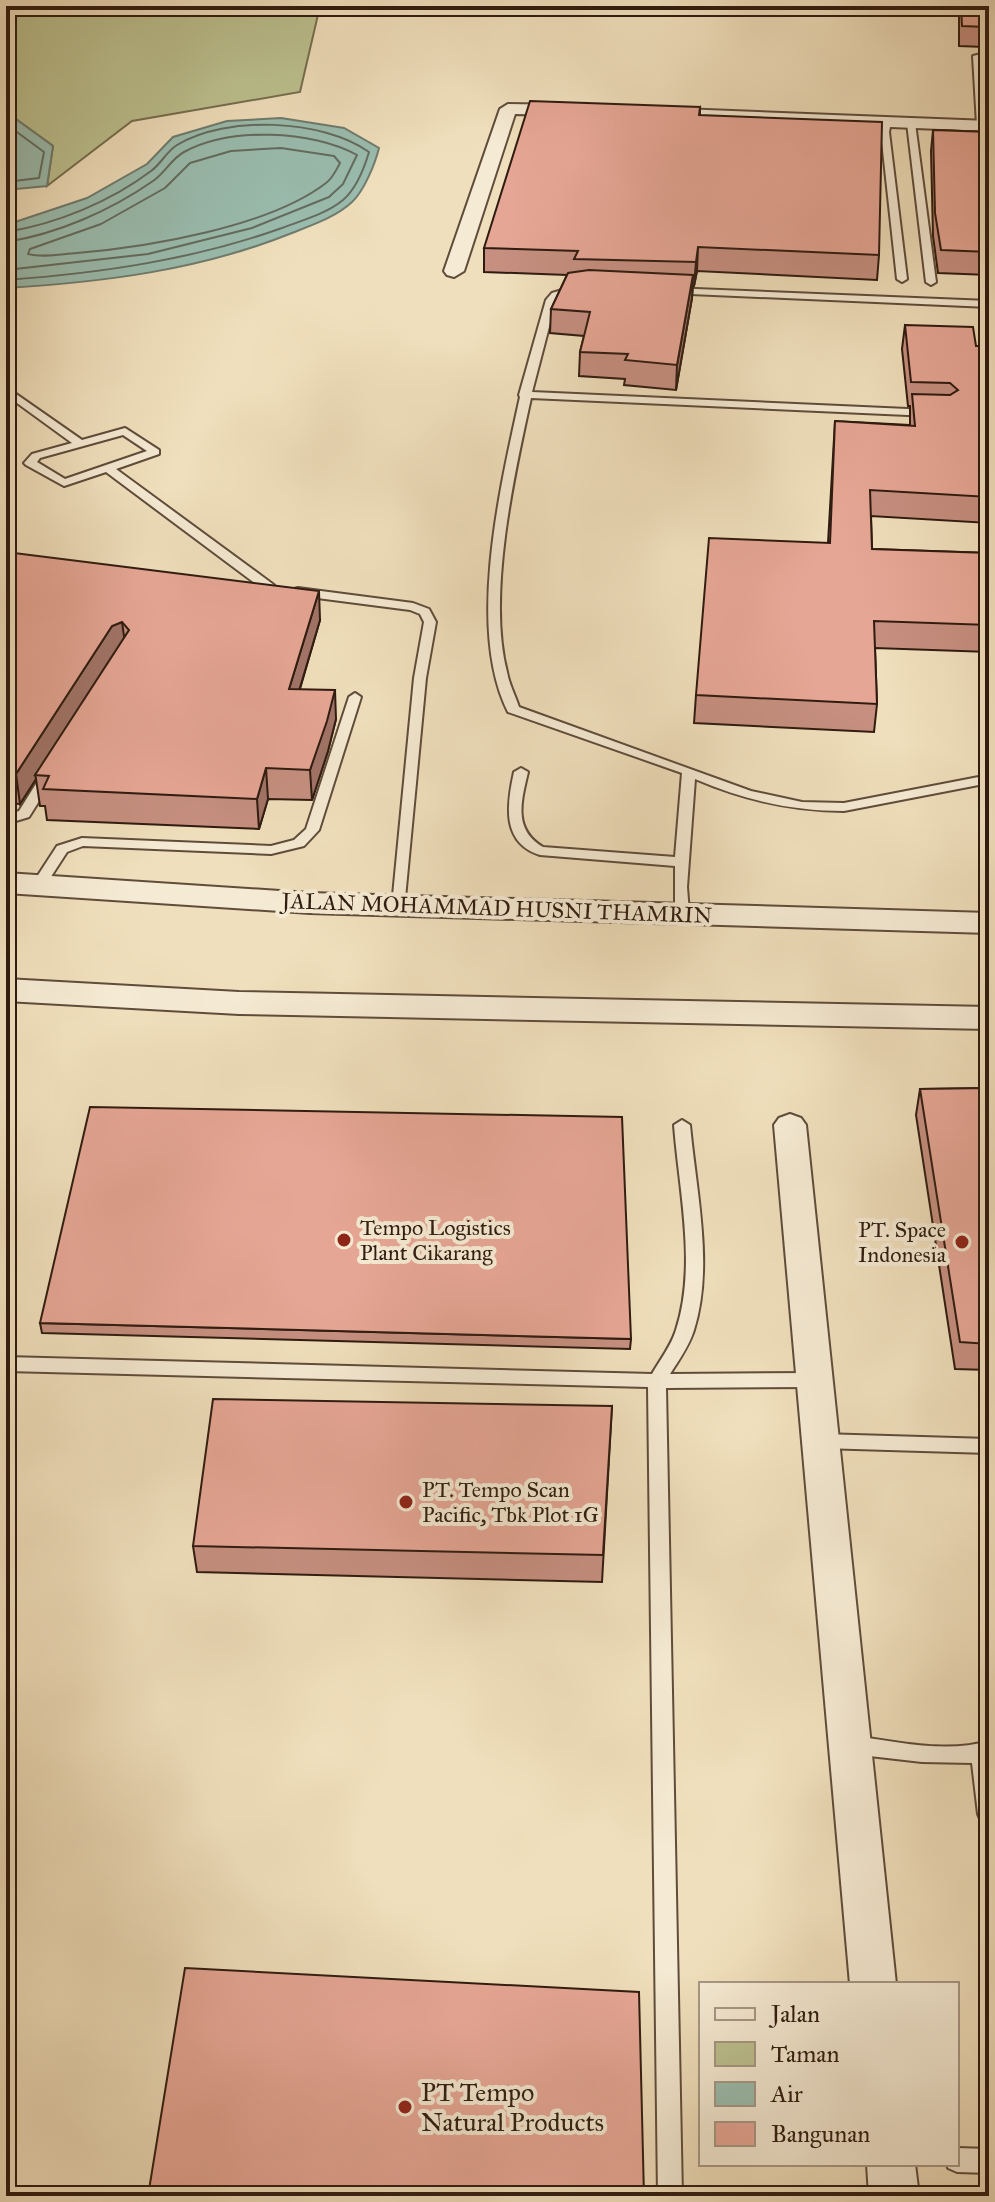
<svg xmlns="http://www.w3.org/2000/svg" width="995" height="2202" font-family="'IM FELL Great Primer',serif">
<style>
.green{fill:#bcc18f;stroke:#766e50;stroke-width:2}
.water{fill:#9abdaf;stroke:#6f7c6f;stroke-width:2}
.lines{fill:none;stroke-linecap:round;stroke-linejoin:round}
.shore{stroke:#646c60;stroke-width:2}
.service-casing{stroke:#5f4c3b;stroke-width:4}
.minor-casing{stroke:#5f4c3b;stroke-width:4}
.tertiary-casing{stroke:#5f4c3b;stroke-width:4}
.service{fill:#f5ead3;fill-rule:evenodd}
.minor{fill:#f5ead3;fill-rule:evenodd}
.tertiary{fill:#f5ead3;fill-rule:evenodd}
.wall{fill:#c68f80;stroke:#2f1b10;stroke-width:2}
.shaded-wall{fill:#a17468;stroke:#2f1b10;stroke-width:2}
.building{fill:#e6a695;stroke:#2f1b10;stroke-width:2}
.poi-dot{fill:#8f2418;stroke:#f5ead3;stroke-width:3}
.labels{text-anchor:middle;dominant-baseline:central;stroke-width:8;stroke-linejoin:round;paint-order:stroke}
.street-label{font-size:22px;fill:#2f1b10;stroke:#f5ead3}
.poi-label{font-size:22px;fill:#2f1b10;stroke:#f5ead3;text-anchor:start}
.near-poi-label{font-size:26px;fill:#2f1b10;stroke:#f5ead3;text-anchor:start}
</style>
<rect width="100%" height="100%" fill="#f0dfbc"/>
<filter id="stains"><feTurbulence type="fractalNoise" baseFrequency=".0025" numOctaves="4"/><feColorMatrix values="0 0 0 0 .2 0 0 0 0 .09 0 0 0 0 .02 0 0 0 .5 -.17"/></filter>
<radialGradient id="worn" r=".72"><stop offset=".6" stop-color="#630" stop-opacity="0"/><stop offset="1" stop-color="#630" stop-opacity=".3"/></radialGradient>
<polygon class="green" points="6,6 320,6 300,92 132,121 47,186 53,146 13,117 6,116"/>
<g class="water">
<polygon points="6,116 13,117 53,146 47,186 6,190"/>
<path d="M281 118 344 128 379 148C375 164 364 191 352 202 336 217 312 225 292 233 200 270 105 282 6 288V225L87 198 147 164 173 137 227 121Z"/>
</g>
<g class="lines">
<g class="shore">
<polyline points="6,124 44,152 39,178 6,182"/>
<path d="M281 148 334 156 340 163C336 170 333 178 326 183 269 227 148 247 77 253 61 254 44 258 28 254L30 249 101 224 165 188 190 163 231 151Z"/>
<path d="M6 232C56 224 110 202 151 171 161 164 166 152 177 145 227 115 322 119 369 152 364 169 357 188 343 200 326 214 303 220 282 228 192 260 101 273 6 280"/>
<path d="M6 242C57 234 110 211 153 181 165 173 171 159 184 152 230 127 312 130 357 155L343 184 329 197 252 228 148 254 6 270"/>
</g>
<g class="service-casing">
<g id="service">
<polygon points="989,52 989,56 981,58 985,125 981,128 977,125 973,56"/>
<polygon points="887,119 891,122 889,132 907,279 902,282 897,279 881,132 883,122"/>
<polygon points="911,120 915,123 936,282 931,285 926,282 907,123"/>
<path d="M576 286 581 289 579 291 558 297 556 300 532 392 930 410 935 413 930 416 531 398C514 475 487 596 507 672 509 684 515 695 519 707L751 791 802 802 844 803 989 775V783L844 811C791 811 744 800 695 779L687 887 689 913 682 917 675 913V866L540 855C501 843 507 804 514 772L521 768 528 772C521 802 513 829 543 847L675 857 682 773 508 712C466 629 501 484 520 397L519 395 546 300 552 293Z"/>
<polygon points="671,288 989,301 989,307 668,293 668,289"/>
<path d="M6 387 82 440 125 428 159 450V454L116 469 274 585V591L253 590 251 587 256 584 106 472 64 486 26 465 24 463 32 454 72 443 6 395ZM123 435 147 451 65 479 37 462 40 458Z"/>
<polygon points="298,588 413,603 429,609 436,622 426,678 404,909 394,909 392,906 414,678 424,622 420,614 410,610 294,595 294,589"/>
<polygon points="355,693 361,697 319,830 304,846 271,854 83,846 67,852 43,889 33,889 31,886 57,846 82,838 271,846 294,840 306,829 349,697"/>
<polygon points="49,770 56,774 29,817 6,824 6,815 19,811 44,771"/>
<path d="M682 1120 690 1125C696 1191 714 1266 694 1330 689 1346 679 1360 670 1374L815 1373 821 1375 824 1380 821 1385 815 1387 666 1388 682 2196H658L648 1387 6 1371V1357L652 1374C660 1360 671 1346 676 1330 697 1266 679 1191 674 1125Z"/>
<polygon points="821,1434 989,1439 989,1453 821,1448 814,1446 812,1441 814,1436"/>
<path d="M852 1736C896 1741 945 1754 989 1741V1823L981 1821 978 1814 972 1763 922 1762 852 1754 845 1751 841 1745 845 1739Z"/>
<polygon points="957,2148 989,2149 989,2173 957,2172 948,2168 947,2164 957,2164"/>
</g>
</g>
<g class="minor-casing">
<g id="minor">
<polygon points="508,104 570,105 578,110 570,115 515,114 464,271 454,277 447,275 444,271 500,109"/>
<polygon points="656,108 989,121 989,131 650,117 648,113 650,109"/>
<polygon points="790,1114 801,1118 806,1125 896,1984 850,1984 774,1125 779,1118"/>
<polygon points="867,2164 915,2164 919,2196 869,2196"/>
</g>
</g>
<g class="tertiary-casing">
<g id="tertiary">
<polygon points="6,873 310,893 989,913 989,933 310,913 6,893"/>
<polygon points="6,979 239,992 989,1007 989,1029 239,1014 6,1001"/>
</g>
</g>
<use href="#service" class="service"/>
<use href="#minor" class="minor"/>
<use href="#tertiary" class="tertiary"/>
</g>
<g class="wall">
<polygon points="959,6 989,6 989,107 986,60 987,49 985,47 959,46"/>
<polygon points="700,107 700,115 879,255 877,280 697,271 694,286 693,286 692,298 676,390 624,385 625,379 579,376 580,352 584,336 550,333 551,309 567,275 484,272 484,248"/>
<polygon points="933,130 989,132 989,275 938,273 933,236 931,151"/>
<polygon points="905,325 976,346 989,346 989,523 871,516 872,549 989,553 989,652 875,648 877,704 874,732 694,723 696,695 828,543 835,421 910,425 910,406 908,406 902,349"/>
<polygon points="6,552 320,620 300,689 336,719 328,751 312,800 268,799 259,829 47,820 45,806 40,806 36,779 20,804 6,803"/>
<polygon points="989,1088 989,1370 955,1369 916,1115 920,1089"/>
<polygon points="40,1323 631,1339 630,1349 42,1333"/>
<polygon points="612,1406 602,1582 197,1572 193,1546"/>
</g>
<g class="shaded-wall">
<polygon points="698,247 697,271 694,286 696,262"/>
<polygon points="693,275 692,298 676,390 677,365"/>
<polygon points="319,591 320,620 291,718 289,689"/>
<polygon points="122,622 126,650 35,775 36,779 20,804 16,774 112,626"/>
<polygon points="335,690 336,719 328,751 312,800 310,770"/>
<polygon points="266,768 268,799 259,829 257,799"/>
</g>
<g class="building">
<polygon points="961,6 989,6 989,29 987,27 962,26"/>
<polygon points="530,101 700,107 699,115 882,122 879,255 698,247 696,262 574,259 578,251 484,248"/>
<polygon points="933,130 989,132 989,252 941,250 935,213"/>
<polygon points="589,270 693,275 677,365 625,360 628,354 580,352 590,312 551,309 568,273"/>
<polygon points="905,325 973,327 976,346 989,346 989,497 870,490 872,549 989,553 989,625 874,621 877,704 696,695 709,538 830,543 835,421 915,426 912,394 950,395 958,390 950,383 911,382"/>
<polygon points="6,552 319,591 289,689 335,690 327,721 310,770 266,768 257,799 43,789 49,776 35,775 129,630 122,622 112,626 16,774 6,773"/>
<polygon points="989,1088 989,1344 960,1342 920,1089"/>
<polygon points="90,1107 622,1117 631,1339 40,1323"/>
<polygon points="213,1399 612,1406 603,1555 193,1546"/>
<polygon points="185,1968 639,1992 644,2196 148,2196"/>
</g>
<g class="poi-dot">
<circle cx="344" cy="1240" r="8"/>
<circle cx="962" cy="1242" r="8"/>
<circle cx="406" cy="1502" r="8"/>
<circle cx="405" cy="2107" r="8"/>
</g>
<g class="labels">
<g class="street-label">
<text transform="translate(497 908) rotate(2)">JALAN MOHAMMAD HUSNI THAMRIN</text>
</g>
<g class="poi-label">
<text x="360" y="1227">Tempo Logistics<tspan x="360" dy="25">Plant Cikarang</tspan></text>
<text x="946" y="1229" text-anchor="end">PT. Space<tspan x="946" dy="25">Indonesia</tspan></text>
<text x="422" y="1489">PT. Tempo Scan<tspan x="422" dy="25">Pacific, Tbk Plot 1G</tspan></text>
</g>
<g class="near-poi-label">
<text x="421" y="2092">PT Tempo<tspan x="421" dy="30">Natural Products</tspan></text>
</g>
</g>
<rect width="995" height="2202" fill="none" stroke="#f0dfbc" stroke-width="32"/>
<rect x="8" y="8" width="979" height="2186" fill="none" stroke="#2f1b10" stroke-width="4"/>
<rect x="16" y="16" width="963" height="2170" fill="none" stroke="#2f1b10" stroke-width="2"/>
<rect x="699" y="1982" width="260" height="184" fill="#f5ead3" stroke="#a69785" stroke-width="2"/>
<rect x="715" y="2008" width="40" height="12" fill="#f5ead3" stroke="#a69785" stroke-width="2"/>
<text x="771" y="2022" font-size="24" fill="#2f1b10">Jalan</text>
<rect x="715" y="2042" width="40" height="24" fill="#bcc18f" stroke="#a69785" stroke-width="2"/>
<text x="771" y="2062" font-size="24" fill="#2f1b10">Taman</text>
<rect x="715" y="2082" width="40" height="24" fill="#9abdaf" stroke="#a69785" stroke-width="2"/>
<text x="771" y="2102" font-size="24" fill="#2f1b10">Air</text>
<rect x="715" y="2122" width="40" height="24" fill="#e6a695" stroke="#a69785" stroke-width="2"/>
<text x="771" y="2142" font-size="24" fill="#2f1b10">Bangunan</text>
<rect width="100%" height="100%" filter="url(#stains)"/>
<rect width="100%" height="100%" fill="url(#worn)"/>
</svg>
